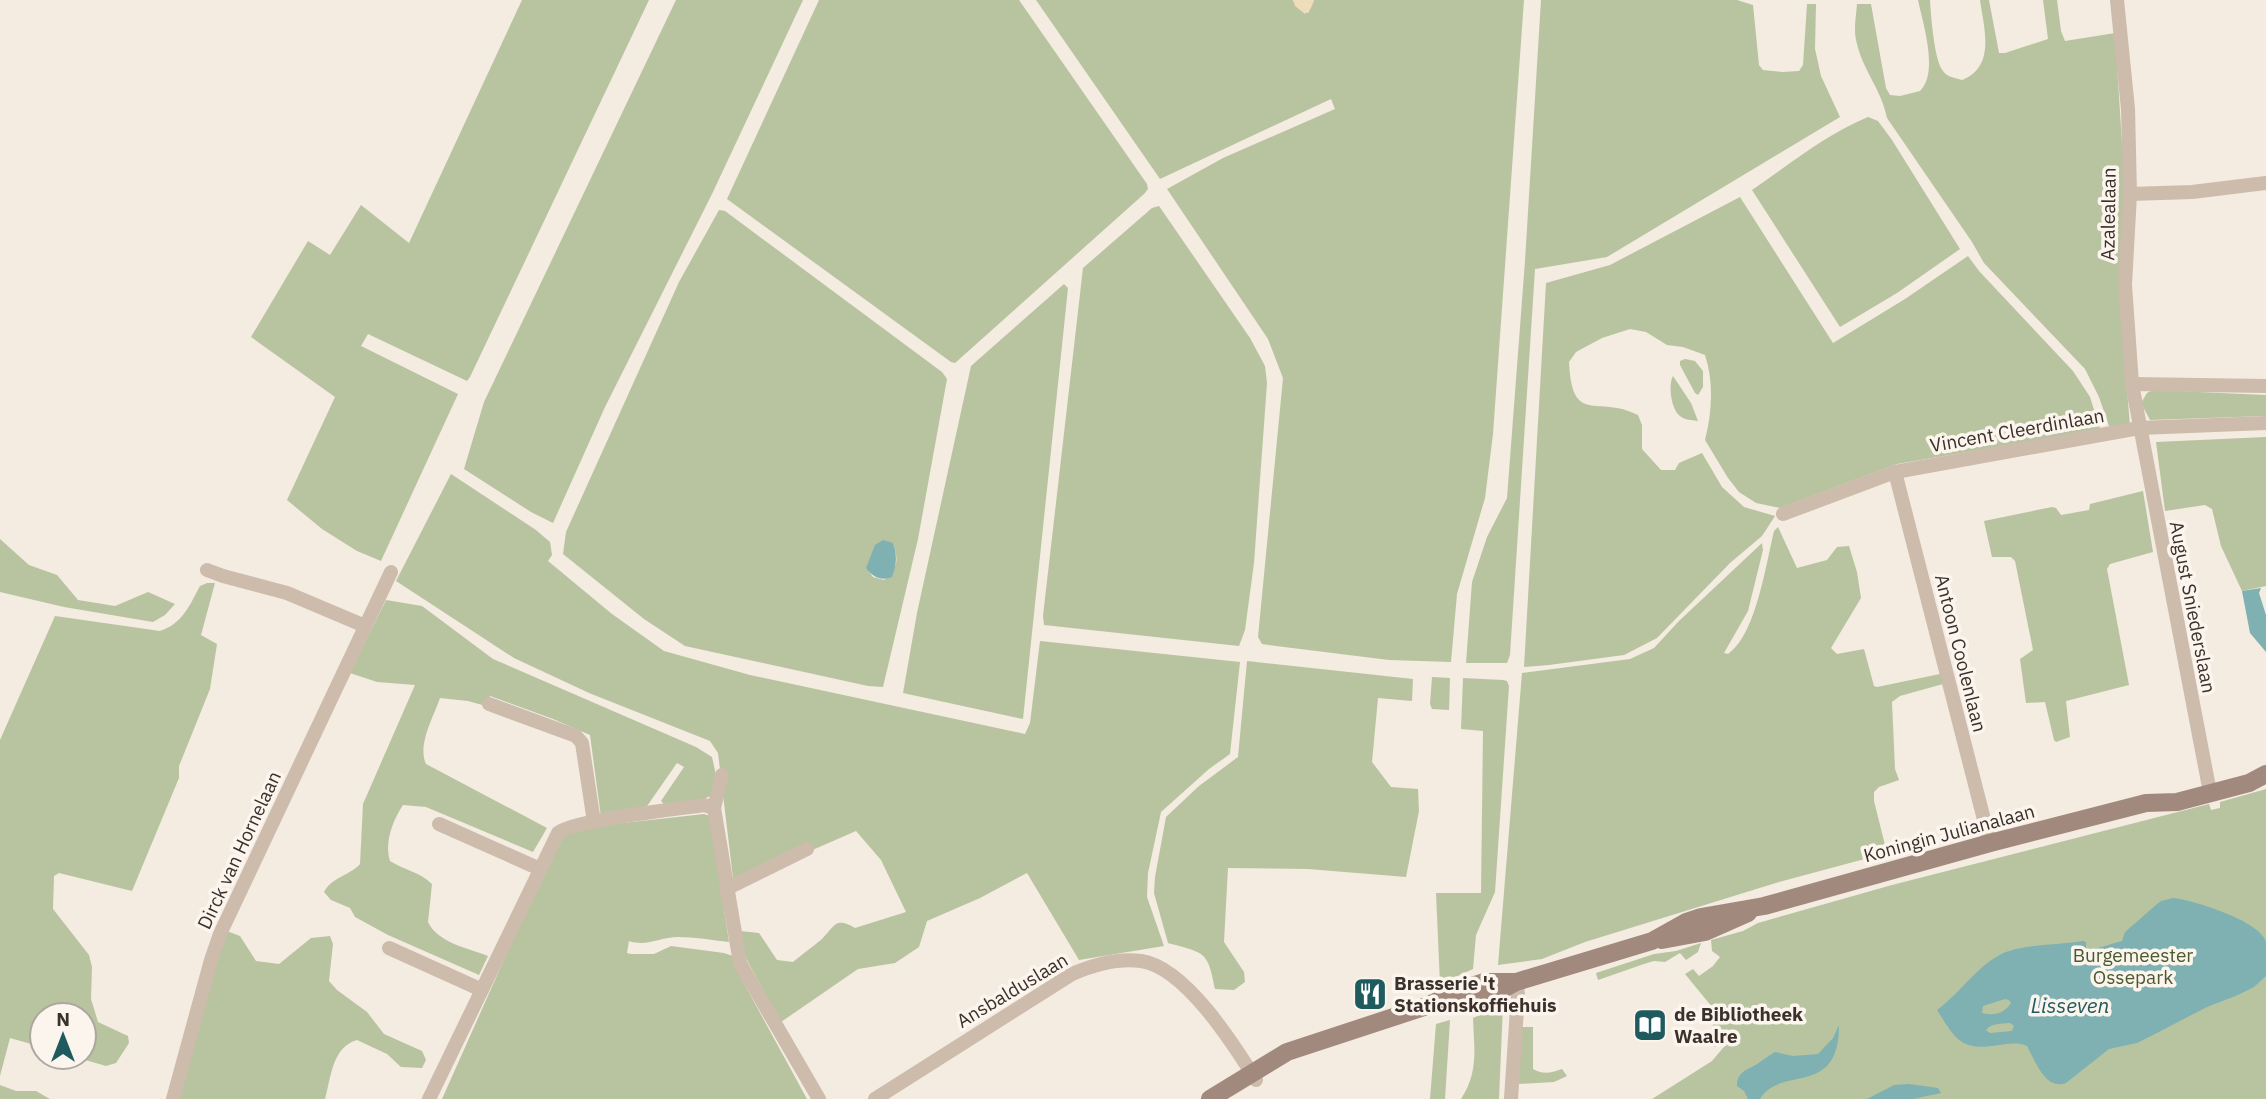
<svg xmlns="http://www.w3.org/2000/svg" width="2266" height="1099" font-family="'IBM Plex Sans',sans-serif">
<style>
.green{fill:#b8c4a0;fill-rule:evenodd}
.sand{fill:#efdcb8}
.water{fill:#7fb0b2;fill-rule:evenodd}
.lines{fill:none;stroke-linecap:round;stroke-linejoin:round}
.street{stroke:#cdbbac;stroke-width:14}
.secondary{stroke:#a18a7d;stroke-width:18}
.labels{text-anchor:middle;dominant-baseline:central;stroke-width:7;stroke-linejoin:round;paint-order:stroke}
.street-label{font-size:19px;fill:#3b302b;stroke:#fbf5ee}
.park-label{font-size:19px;fill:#4a5a2e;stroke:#fbf5ee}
.poi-label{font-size:19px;font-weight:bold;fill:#3b302b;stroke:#fbf5ee;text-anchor:start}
.water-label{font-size:21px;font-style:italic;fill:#1f5a5e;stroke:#fbf5ee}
</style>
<rect width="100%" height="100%" fill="#f4ebe1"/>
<g class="green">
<polygon points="522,0 649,0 470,377 467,381 368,334 361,346 458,394 381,561 357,551 322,529 287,500 335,397 251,337 308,241 330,255 361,205 409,243"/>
<polygon points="676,0 803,0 712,194 605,407 553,523 531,512 464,469 484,402"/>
<polygon points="819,0 1019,0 1147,184 1148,189 1144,194 955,363 951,362 727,199"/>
<polygon points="1036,0 1293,0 1296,6 1308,13 1314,0 1524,0 1493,434 1485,498 1457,594 1451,662 1389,660 1269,645 1262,644 1258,637 1283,378 1268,339 1167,189 1223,158 1335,109 1331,99 1160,179"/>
<polygon points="1541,0 1737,0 1753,5 1759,65 1763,70 1782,72 1799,71 1803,65 1807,4 1816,4 1815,49 1821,76 1840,117 1607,257 1535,269 1510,655 1507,663 1466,663 1472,582 1487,537 1507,498 1525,261"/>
<path d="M1918 0H1930C1931 15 1934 60 1943 71 1947 77 1955 78 1962 80 1996 66 1984 29 1980 0H1989L1999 53H2005L2048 39 2043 0H2057L2061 31 2065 41 2115 33 2124 175 2123 341 2130 426 2110 429 2099 397 2085 369 1984 263 1972 242 1887 118C1882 91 1863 70 1857 44 1853 30 1856 18 1857 4H1871L1886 88 1890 95 1900 96 1920 91C1939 72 1923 24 1918 0Z"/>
<path d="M1868 117 1878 121 1892 140 1960 249 1897 293 1840 327 1752 190C1790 164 1825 135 1868 117Z"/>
<path d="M1740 197 1833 343 1905 299 1968 256 1979 271 2073 371 2090 397 2101 432 2026 442 1897 464 1780 508 1756 503 1739 492 1728 478 1705 440C1712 413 1714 382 1705 355L1683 347 1667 345 1646 332 1630 329 1602 338 1576 352 1569 362C1572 427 1597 394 1638 415L1642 425V449L1661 470H1675L1679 463 1702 453 1722 487 1744 507 1775 516 1762 536 1730 563 1657 638 1624 655 1549 665 1524 667 1546 283 1610 265Z"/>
<polygon points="1159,206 1250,338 1265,366 1267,383 1254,563 1245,630 1239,646 1044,625 1043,616 1083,268 1152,208"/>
<path d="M719 210 725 211 942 372 947 379 918 539 883 687 868 686 685 646 644 619 563 554 566 532 679 282ZM893 543C899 562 898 566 884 580L873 577 867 568Z"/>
<polygon points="1064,284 1068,288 1023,719 903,693 917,613 971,366"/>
<polygon points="1685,359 1695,361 1703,371 1703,387 1698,395 1695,393 1680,365 1680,361"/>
<path d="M1673 376 1691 403 1698 421C1692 420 1684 420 1680 416 1671 409 1668 385 1673 376Z"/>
<polygon points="2153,390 2266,395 2266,416 2150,420 2141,403 2147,393"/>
<polygon points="2266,437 2266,586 2242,591 2221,546 2212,509 2205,505 2165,511 2156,442"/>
<path d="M451 474 536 530 550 542 552 555 548 561 612 614 664 651 750 675 1025 734 1030 723 1040 641 1240 662 1230 754 1209 769 1161 812 1148 873 1147 897 1164 946 1079 960 1027 873 980 898 927 921 919 947 895 963 858 969 781 1022 743 953 740 931 759 933 777 960 793 962C802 954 813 947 822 939 834 927 835 916 855 928L906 912 881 860 856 831 785 862 733 878 718 753 710 741 589 693 514 658 396 581Z"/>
<polygon points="2143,491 2153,552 2110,564 2107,569 2129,685 2066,701 2070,737 2056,742 2054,740 2045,702 2026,703 2020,659 2033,650 2015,561 2011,557 1992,557 1984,521 2052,507 2056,508 2061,515 2089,510 2090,504"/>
<path d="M1778 527 1797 568 1827 560 1837 547 1849 546 1857 572 1861 598 1831 648 1837 654 1864 649 1874 686 1877 687 1940 674 1943 684 1900 696 1892 702 1895 769 1899 780 1879 787 1874 792V801L1887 853 1779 882 1585 942 1542 959 1498 965 1522 673 1630 659 1654 648 1679 621 1762 543 1763 550 1748 611 1724 653 1728 654C1756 635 1766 564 1774 531Z"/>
<polygon points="0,539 29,565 57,575 78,600 115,606 148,592 175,604 165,615 153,622 64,607 0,592"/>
<path d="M207 583H215L201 635 217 644 210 689 179 766V778L132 891 59 873 54 876 53 909 89 955 92 967 91 999 98 1022 128 1036 129 1043 116 1063 106 1066 75 1057H84V1015H42V1047L10 1038 0 1076V740L55 616 160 631C182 624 190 605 200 586Z"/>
<path d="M386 600 422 606 493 659 696 747 712 757 716 775 712 795 702 800 665 805 661 801 684 767 677 763 645 809 601 817 590 735 553 719 490 696 486 706 468 701 440 698C434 716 417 745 426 764L547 828 533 852 426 807 403 805C393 820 384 843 390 861 404 870 420 872 432 884L428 922C438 943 468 948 488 956L479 975 388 935 355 917 350 908 331 900 324 892C332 877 349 876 360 864L363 804 415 685 377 682 350 673Z"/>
<path d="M1247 661 1413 679 1412 701 1378 698 1372 762 1391 787 1418 789 1419 811 1406 877 1308 869 1228 868 1224 942 1244 972 1245 982 1234 990 1215 989C1208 951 1205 953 1168 943L1154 893 1155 877 1166 817 1199 786 1238 757Z"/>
<polygon points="1432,677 1450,678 1449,710 1432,709 1430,704"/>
<polygon points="1463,678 1503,680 1507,681 1509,686 1495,892 1476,935 1473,969 1440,984 1436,893 1481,893 1483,731 1461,729"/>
<polygon points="2266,789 2266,1099 1652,1099 1712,1061 1729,1041 1714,1047 1710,1034 1717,1013 1685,974 1693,969 1699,976 1713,966 1720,957 1712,951 1711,940 1743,931 1758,923 1892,885 2209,804 2211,810 2220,808 2220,802"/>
<path d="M704 814 710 816 729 942C712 940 695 937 678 937 661 937 646 947 629 941L627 953 631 954H654L671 946 724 953 733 956 734 965 807 1099H442L556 843 569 829Z"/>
<path d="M227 931 240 936 256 961 279 964 311 938 330 936 333 944 329 981 337 990 367 1012 384 1034 422 1051 426 1060 422 1068 401 1067 387 1054 357 1040C332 1047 331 1078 325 1099H178L208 984Z"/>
<polygon points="1701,943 1698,952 1686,960 1680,953 1665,962 1654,961 1644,964 1598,980 1596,973 1654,954 1676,951"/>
<path d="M1503 1005 1499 1099H1461C1479 1071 1474 1049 1473 1018Z"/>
<polygon points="1450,1020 1445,1099 1430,1099 1436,1024"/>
<path d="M1520 1027H1533V1069C1544 1075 1550 1073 1562 1069L1567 1076 1554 1082 1519 1084Z"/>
<polygon points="0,1085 16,1091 36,1091 50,1099 0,1099"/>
</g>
<polygon class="sand" points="1293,0 1314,0 1311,8 1305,14 1295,6"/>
<g class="water">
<path d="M883 540 893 543C897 555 897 564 892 577 881 581 874 578 866 568L875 545Z"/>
<polygon points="2261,588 2259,593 2266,615 2266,652 2250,633 2242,591"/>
<path d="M2173 898C2193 900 2261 921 2266 942 2266 952 2266 965 2266 976L2254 987 2238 995 2207 1007 2151 1036 2137 1043 2109 1049 2066 1083C2045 1091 2035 1060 2027 1046 2017 1042 2008 1044 1999 1045 1960 1052 1955 1038 1937 1010 1959 994 1976 968 1998 956 2017 944 2060 945 2083 941L2086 942V949L2098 948 2122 941 2125 932 2156 905 2161 901ZM2005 999 2009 1000 2011 1003C2004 1014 1993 1016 1982 1013L1983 1006ZM2010 1023 2014 1026 2012 1031 1990 1033 1986 1030C1991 1023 2002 1024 2010 1023Z"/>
<path d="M1839 1025C1839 1099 1781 1064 1760 1099H1748L1744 1091 1737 1086C1737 1070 1749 1070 1760 1062 1765 1059 1769 1055 1775 1052L1793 1056 1818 1054 1833 1038Z"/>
<polygon points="1909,1084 1938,1088 1941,1093 1913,1099 1867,1099 1894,1085"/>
</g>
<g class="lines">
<g class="street">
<polyline points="2117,0 2128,109 2130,194 2125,285 2132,384 2208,782 2211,793"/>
<polyline points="2130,194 2192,192 2266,183"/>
<polyline points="2132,384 2266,386"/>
<polyline points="1895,472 1990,843"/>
<polyline points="1783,514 1895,472 2139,428 2266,423"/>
<polyline points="207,570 223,576 287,593 365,626"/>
<polyline points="489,704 576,736 582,743 594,822"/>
<polyline points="722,775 714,808 740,963 819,1099"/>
<polyline points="439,824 540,869"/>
<polyline points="726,889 807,849"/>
<polyline points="389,948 482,990"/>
<polyline points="173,1099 211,960 220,934 391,572"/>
<path d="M429 1099 558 833C572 820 678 809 704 805L714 808"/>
<path d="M875 1099 1072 974C1093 965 1118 958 1141 961 1185 967 1234 1045 1256 1080"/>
<polyline points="1511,1099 1518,994 1516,982"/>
</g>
<g class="secondary">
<polyline points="1662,940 1705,932 1748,913"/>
<polyline points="1427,1006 1468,1003 1491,996 1516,982 1652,941 1686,922 1701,917 1764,906 1990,843 2146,803 2177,802 2249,783 2266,774"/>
<polyline points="1210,1099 1287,1052 1427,1006 1459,990 1484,982 1516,982"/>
</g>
</g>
<defs>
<g id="restaurant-square" transform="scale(1.75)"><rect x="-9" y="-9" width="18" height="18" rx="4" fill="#1f5a5e" stroke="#fbf5ee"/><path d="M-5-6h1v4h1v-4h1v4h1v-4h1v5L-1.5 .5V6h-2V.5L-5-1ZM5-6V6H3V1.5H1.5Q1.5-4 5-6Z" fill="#fff"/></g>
<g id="library-square" transform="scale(1.75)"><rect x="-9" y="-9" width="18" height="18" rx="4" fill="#1f5a5e" stroke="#fbf5ee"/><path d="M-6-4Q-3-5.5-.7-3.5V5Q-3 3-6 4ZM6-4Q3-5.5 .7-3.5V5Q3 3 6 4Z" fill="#fff"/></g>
</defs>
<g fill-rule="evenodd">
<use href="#restaurant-square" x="1370" y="994"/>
<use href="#library-square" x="1650" y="1025"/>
</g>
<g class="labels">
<g class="street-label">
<text transform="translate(2108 214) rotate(-89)">Azalealaan</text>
<text transform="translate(2017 430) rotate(-10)">Vincent Cleerdinlaan</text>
<text transform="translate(2193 607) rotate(79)">August Sniederslaan</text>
<text transform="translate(1961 653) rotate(76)">Antoon Coolenlaan</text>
<text transform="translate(1949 833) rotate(-15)">Koningin Julianalaan</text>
<text transform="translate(239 850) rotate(-65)">Dirck van Hornelaan</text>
<text transform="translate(1012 990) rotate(-31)">Ansbalduslaan</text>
</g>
<g class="park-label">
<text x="2133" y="955">Burgemeester<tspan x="2133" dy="22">Ossepark</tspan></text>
</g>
<g class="poi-label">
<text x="1394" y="983">Brasserie 't<tspan x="1394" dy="22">Stationskoffiehuis</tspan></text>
<text x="1674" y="1014">de Bibliotheek<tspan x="1674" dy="22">Waalre</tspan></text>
</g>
<g class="water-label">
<text x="2070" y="1005">Lisseven</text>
</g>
</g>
<g transform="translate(63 1036)"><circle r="33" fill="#fbf5ee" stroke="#aea6a0" stroke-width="2"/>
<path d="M0-5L12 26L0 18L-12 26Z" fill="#1f5a5e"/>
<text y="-10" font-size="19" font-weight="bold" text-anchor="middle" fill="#3b302b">N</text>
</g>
</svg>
